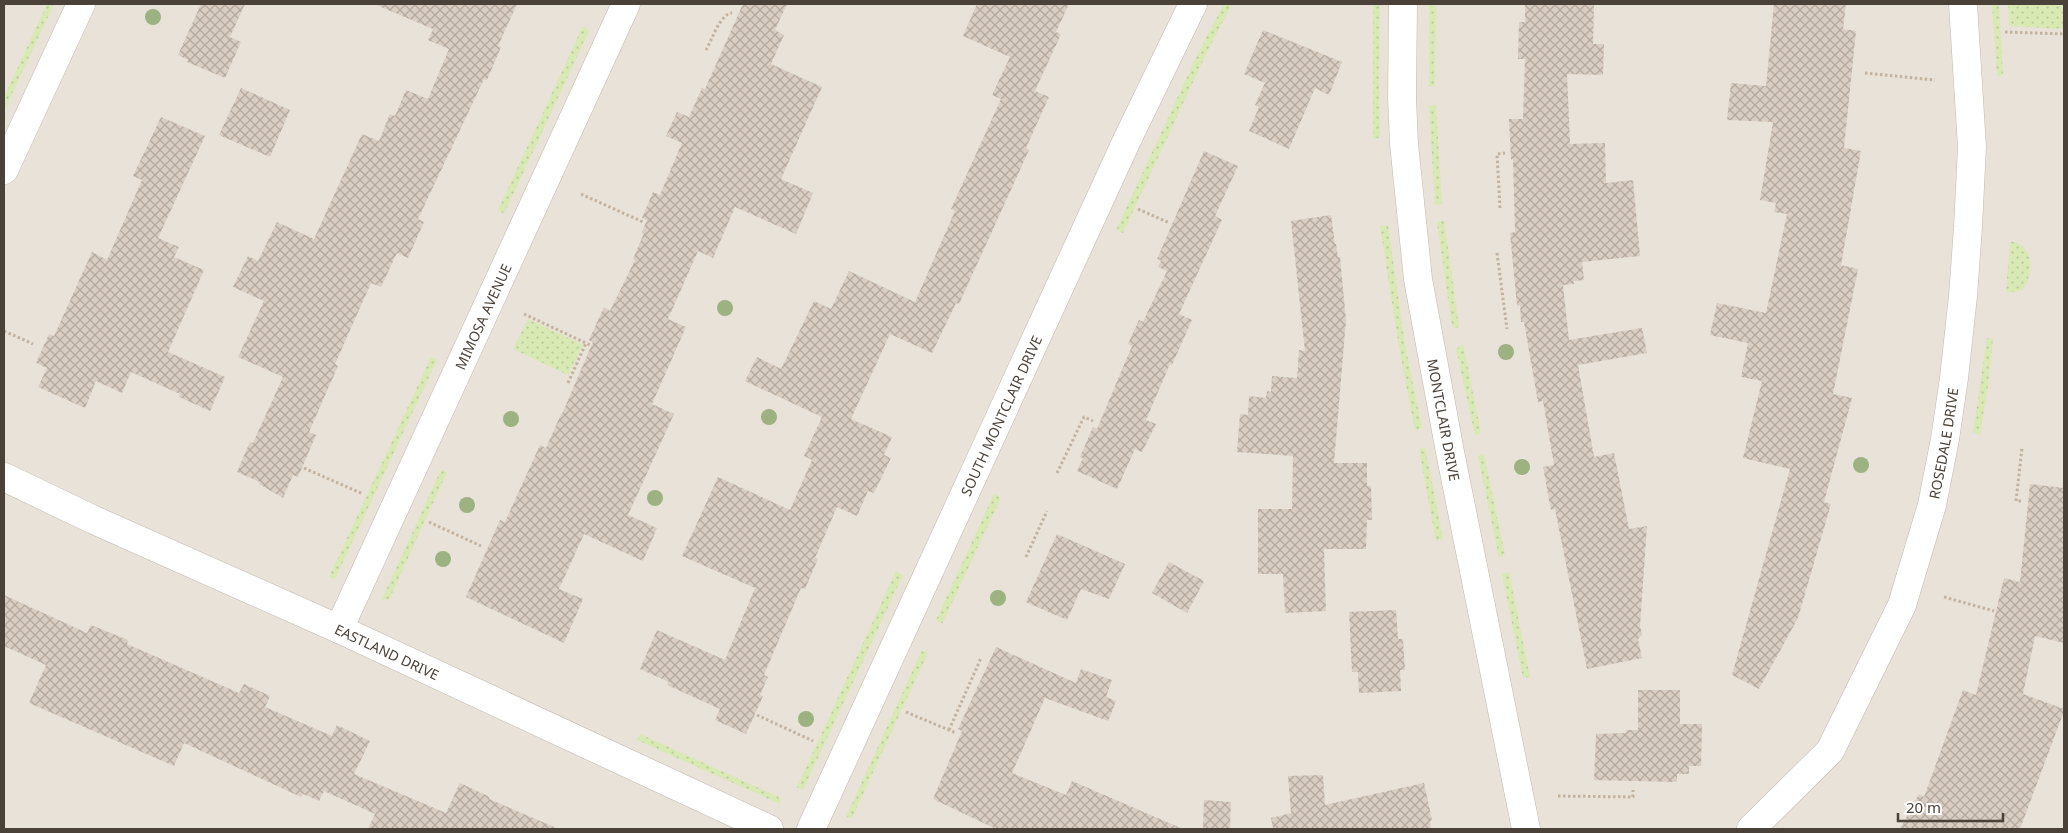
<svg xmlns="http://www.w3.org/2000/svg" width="2068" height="833" font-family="'Noto Sans',sans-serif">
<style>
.residential{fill:#e9e2d9}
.grass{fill:url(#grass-dots)}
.building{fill:url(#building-cross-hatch)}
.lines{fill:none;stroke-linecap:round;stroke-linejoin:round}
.street-casing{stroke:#c1b8ad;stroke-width:29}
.path{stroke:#c3b29e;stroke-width:3;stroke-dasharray:2.5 2.5;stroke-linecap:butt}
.street{stroke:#fff;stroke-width:28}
.tree{fill:#9cb281}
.labels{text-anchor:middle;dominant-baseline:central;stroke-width:5;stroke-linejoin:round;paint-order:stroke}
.street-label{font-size:14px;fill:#4a4138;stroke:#fff}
</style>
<defs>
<pattern id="grass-dots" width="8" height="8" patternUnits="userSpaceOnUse" patternTransform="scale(1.25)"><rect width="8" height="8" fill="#d8e9b4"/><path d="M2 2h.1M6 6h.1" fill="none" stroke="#bbc99c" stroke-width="1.8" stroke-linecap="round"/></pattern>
<pattern id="building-cross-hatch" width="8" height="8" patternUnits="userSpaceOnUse" patternTransform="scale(1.25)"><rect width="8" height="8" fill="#dacec3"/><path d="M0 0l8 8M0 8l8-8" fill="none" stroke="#b3a99f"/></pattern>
</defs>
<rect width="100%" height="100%" fill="#f5f1eb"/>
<rect class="residential" x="4" y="4" width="2060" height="825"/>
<g class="grass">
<polygon points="47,4 54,4 4,111 4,97"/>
<polygon points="1224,4 1232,4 1207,52 1123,233 1116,230 1200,49"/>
<polygon points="1373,4 1380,4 1379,84 1380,135 1378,138 1373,139"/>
<polygon points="1429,4 1436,4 1435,86 1429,87"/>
<polygon points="1992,4 1999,4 2003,75 1997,76"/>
<polygon points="2008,4 2064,4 2064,29 2009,26"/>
<polygon points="583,26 589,31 505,212 502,213 498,210"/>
<polygon points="1429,105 1436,105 1442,204 1435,205"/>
<polygon points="1444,220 1459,327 1454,328 1452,326 1437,223"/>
<polygon points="1388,225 1405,345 1422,428 1415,431 1399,347 1380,226"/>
<path d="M2010 241C2035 246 2034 272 2023 290L2016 292H2006Z"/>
<polygon points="528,319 583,345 568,375 513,349"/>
<polygon points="1987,338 1993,339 1988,386 1980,435 1973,432"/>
<polygon points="1463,344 1481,433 1475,435 1456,349"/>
<polygon points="431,357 437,360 335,579 329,577"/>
<polygon points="1425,447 1443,539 1436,541 1419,449"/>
<polygon points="1484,454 1505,555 1499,557 1478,456"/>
<polygon points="441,470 447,472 389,600 382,599"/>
<polygon points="994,494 1001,498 942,624 936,620"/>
<polygon points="896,571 903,575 803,790 797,787"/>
<polygon points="1509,572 1530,677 1523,678 1502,574"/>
<polygon points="922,650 928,653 852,818 846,817"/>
<polygon points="640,734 781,798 780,804 637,740"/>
</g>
<g class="building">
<polygon points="201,4 245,4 230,37 241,42 225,78 187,62 188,60 178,55"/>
<polygon points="374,4 517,4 498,46 501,47 487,80 484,79 418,219 424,222 408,258 397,253 381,287 371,283 335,364 338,366 309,432 316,435 298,477 293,475 283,498 259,484 260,482 237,472 250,442 253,443 283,377 238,357 264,301 233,287 248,256 258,261 277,222 314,239 362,134 379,141 390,114 395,116 406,90 428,99 449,49 428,40 433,29"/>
<polygon points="743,4 787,4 775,30 784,35 771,64 822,87 781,179 813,193 796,234 735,207 713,258 698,251 668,319 686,327 652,404 674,414 628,515 657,528 643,561 584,534 559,589 583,599 564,643 466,597 500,520 505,522 540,445 546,448 561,414 562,414 593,342 589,340 604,307 610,311 635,260 633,259 644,233 642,232 647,220 642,218 653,192 660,195 682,143 666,136 677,112 689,117 702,88 705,89"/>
<polygon points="977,4 1069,4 1056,32 1061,34 1035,91 1049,97 1026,148 1029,150 959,304 956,303 932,353 890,334 851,419 892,437 884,455 891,458 874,493 868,491 857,516 837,507 815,558 818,559 805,589 801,588 764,675 768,677 760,695 763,696 746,734 715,720 720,709 667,685 669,682 640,669 657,630 725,660 755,588 682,556 718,477 790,510 812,460 804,456 822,417 745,381 757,357 781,369 814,301 831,309 849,271 915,302 955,211 951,209 1001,99 992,95 1010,57 963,36"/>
<polygon points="1525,4 1594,4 1593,44 1604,44 1603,75 1567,74 1570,144 1605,143 1606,183 1633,180 1640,256 1582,262 1584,280 1574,281 1574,284 1563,285 1569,340 1642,328 1647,353 1578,365 1594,457 1614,453 1629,529 1647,526 1640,626 1642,635 1638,639 1642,658 1587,669 1555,509 1551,510 1543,467 1554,465 1543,401 1538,402 1524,322 1521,322 1520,305 1517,306 1510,233 1515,232 1513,159 1511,160 1509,119 1523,119 1525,59 1518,59 1519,22 1525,22"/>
<polygon points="1774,4 1846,4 1843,29 1856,31 1844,148 1861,151 1841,265 1858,269 1833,394 1852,398 1824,502 1831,504 1798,618 1759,689 1732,675 1790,469 1743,458 1762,381 1741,377 1748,343 1710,335 1717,303 1766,313 1787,214 1774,212 1776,203 1760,200 1773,122 1727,120 1731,83 1766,86"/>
<polygon points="1263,30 1342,62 1329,95 1315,88 1289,149 1249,131 1259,107 1255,105 1265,83 1244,74"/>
<polygon points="241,88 290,110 270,157 219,135"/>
<polygon points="161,117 205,136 158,238 179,247 174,257 204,270 168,352 225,377 210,411 179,397 180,394 131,372 122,393 96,381 85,408 38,387 47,368 36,363 49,334 54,336 92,252 107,260 142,180 133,176"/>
<polygon points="1204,151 1238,166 1215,216 1222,220 1179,314 1192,320 1172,365 1170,364 1146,420 1156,424 1142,452 1135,449 1117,489 1077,471 1083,458 1080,457 1093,427 1097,429 1132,346 1128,344 1139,320 1143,322 1167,271 1158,267 1161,260 1157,259"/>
<polygon points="1331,215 1335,244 1336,244 1338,257 1340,257 1346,320 1334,463 1367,463 1367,486 1371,486 1372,520 1367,520 1366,549 1324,549 1326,611 1285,613 1283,574 1258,574 1258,509 1292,509 1293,456 1237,452 1240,414 1248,415 1249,396 1266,398 1267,391 1271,392 1272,376 1297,378 1299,350 1305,351 1291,221"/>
<polygon points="2030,484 2064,488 2064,643 2035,636 2023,694 2064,709 2064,711 2020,829 1900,829 1919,794 1924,797 1963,690 1976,695 2004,578 2020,582"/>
<polygon points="1057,534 1125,564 1109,599 1081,589 1067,620 1026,602"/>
<polygon points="1169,562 1204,581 1187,613 1152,593"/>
<polygon points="4,595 87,633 91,625 128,640 127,644 239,693 244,684 270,696 265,707 332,736 337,725 370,741 354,774 446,813 460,783 490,797 489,799 559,829 368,829 375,814 324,791 319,801 303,794 301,797 184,743 174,766 29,703 46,665 4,646"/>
<polygon points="1396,610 1398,639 1403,639 1405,670 1400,670 1401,691 1359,693 1358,672 1352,672 1349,612"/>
<polygon points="996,647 1076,683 1081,669 1112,680 1106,697 1116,701 1108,721 1045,698 1012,773 1066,795 1072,781 1183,829 996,829 933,799 962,731 958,729"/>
<polygon points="1638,690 1680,690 1680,724 1702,724 1701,766 1689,766 1689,774 1677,774 1677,782 1594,780 1596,734 1626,733 1626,730 1638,730"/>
<polygon points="1323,775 1325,805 1424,783 1432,820 1430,821 1431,829 1273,829 1271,818 1291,813 1288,776"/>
<polygon points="1204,800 1231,802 1230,829 1203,829"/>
</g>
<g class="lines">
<g class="street-casing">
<g id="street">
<path id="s1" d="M1403 4 1402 98 1404 144 1418 279 1450 452 1526 829"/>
<polyline points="4,170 81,4"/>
<path id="s2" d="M4 477 94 520 339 629 769 829"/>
<path id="s3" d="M339 629 626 4"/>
<path id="s4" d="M811 829 1127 140 1193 4"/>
<path id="s5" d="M1751 829 1830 751 1902 605 1932 505 1945 439 1954 378 1963 296 1968 227 1972 147 1963 4"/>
</g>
</g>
<g class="path">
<polyline points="2005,32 2064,34"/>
<path d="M706 50C712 40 720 14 732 13"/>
<polyline points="1865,73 1935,80"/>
<polyline points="581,194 643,222"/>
<polyline points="1500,208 1497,154 1505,153"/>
<polyline points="1138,209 1170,223"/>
<polyline points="1497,253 1507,329"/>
<polyline points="524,314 590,345"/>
<polyline points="4,331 33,344"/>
<polyline points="568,383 586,343"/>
<polyline points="304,468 363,494"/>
<polyline points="1057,473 1084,417 1093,421"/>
<polyline points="2021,501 2016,501 2022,448"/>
<polyline points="429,522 481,546"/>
<polyline points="1026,557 1047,511"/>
<polyline points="1944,597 1994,611"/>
<polyline points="906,712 956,733"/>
<polyline points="757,715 813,741"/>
<polyline points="949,730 981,658"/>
<polyline points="1558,796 1633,797 1633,790"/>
</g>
<use href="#street" class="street"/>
</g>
<g class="tree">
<circle cx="153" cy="17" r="8"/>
<circle cx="725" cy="308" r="8"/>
<circle cx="1506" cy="352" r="8"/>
<circle cx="769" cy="417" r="8"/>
<circle cx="511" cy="419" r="8"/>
<circle cx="1861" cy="465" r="8"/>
<circle cx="1522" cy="467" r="8"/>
<circle cx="655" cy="498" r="8"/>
<circle cx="467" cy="505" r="8"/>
<circle cx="443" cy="559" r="8"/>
<circle cx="998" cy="598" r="8"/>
<circle cx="806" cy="719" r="8"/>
</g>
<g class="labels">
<g class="street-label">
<text stroke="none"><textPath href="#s3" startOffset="344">MIMOSA AVENUE</textPath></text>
<text stroke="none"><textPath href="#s4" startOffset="455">SOUTH MONTCLAIR DRIVE</textPath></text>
<text stroke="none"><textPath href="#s1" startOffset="419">MONTCLAIR DRIVE</textPath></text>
<text stroke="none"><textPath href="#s5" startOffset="441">ROSEDALE DRIVE</textPath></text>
<text stroke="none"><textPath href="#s2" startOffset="421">EASTLAND DRIVE</textPath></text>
</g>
</g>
<rect width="2068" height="833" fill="none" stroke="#4a4138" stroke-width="10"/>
<path d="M1898 813v8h105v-8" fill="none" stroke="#4a4138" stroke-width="2.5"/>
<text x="1906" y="813" font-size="15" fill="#4a4138" stroke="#ffffff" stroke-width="4" paint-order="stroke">20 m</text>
</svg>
